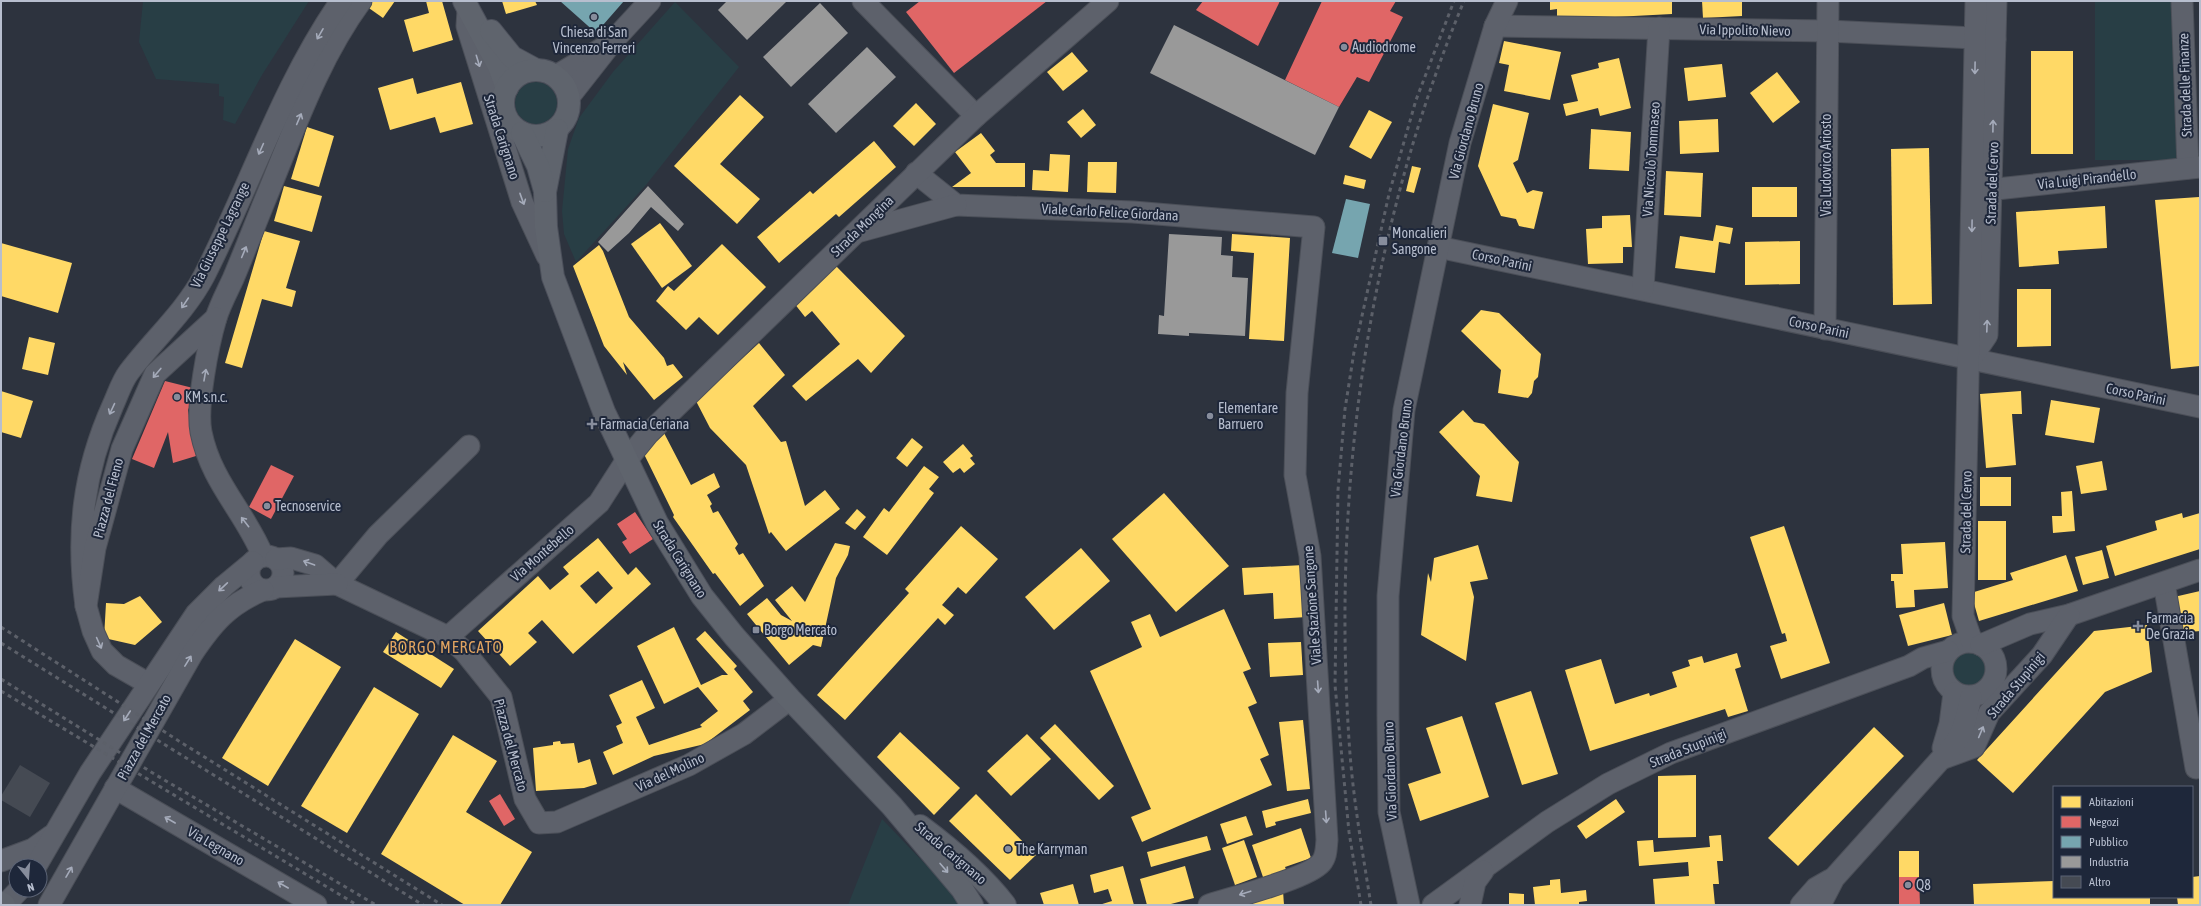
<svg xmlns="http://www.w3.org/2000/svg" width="2201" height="906" font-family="'Asap Condensed',sans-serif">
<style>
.green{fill:#283e45}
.homes{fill:#ffd966;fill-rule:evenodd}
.shops{fill:#e06666}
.public{fill:#76a5af}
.industry{fill:#999}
.building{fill:#454a53}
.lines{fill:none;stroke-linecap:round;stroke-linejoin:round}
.minor-casing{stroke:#4b4f58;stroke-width:23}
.major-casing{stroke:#4b4f5a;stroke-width:24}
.minor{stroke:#5d616b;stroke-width:21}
.major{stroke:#5f646d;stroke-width:22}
.rail{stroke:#5c6069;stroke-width:3;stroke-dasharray:4 4;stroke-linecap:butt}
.oneway{stroke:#a5abba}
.oneway2{stroke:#a5acbb}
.poi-dot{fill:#878d9c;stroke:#1e273a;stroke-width:1.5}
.labels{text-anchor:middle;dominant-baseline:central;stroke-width:4;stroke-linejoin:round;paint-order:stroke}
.street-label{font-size:14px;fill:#b7bece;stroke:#1e273a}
.poi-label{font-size:14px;fill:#b7bece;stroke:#1e273a;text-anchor:start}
.quarter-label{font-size:16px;letter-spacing:1px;fill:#e0a360;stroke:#1e273a}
</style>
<rect width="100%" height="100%" fill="#2d333e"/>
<g class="green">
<polygon points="143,1 309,1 262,75 235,124 223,120 224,97 219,96 219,84 156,79 139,42"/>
<rect x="2095" y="1" width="81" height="159"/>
<polygon points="675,2 739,67 646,185 576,262 564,234 562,211 568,149 579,118 613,72"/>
<circle cx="536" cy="103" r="21"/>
<circle cx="1969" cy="670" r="20"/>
<polygon points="882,819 953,893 962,905 848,905"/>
</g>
<g class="homes">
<polygon points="369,1 395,1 383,18 366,6"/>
<polygon points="426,1 442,1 453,40 413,52 404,20 429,13"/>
<polygon points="502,1 535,1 537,5 506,14"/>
<polygon points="1550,1 1672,1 1672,14 1557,20 1557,9 1550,10"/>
<polygon points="1702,1 1742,1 1742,16 1703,18"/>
<polygon points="1504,41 1561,52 1550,100 1504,91 1509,65 1499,63"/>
<rect x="2031" y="51" width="42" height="103"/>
<polygon points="1072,52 1088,71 1063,91 1047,72"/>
<polygon points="1619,58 1631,108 1600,116 1598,108 1566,116 1563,104 1578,101 1571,75 1599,68 1598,63"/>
<polygon points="1722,64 1726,97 1688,101 1684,68"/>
<polygon points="1777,72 1800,102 1773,123 1750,93"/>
<polygon points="413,78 417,94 461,82 473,124 440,133 435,117 390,130 378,88"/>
<polygon points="740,95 764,117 720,164 760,199 737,224 674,166"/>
<polygon points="916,103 936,124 914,146 893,126"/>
<polygon points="1493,104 1529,113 1518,160 1513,163 1527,193 1533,190 1543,192 1534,229 1519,226 1516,219 1501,216 1478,166"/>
<polygon points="1083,109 1096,125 1081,138 1067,122"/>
<polygon points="1369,110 1392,122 1371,159 1349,147"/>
<polygon points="1718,119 1719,152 1680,154 1679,121"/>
<polygon points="307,127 334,136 319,187 291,179"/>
<polygon points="1591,129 1631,132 1629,171 1589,169"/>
<polygon points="981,133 995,151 990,155 996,163 1025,163 1025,187 952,187 971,173 955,152"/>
<polygon points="874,141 896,167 839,217 836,214 779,263 757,237 810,191 813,194"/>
<polygon points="1929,148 1932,304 1893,305 1891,149"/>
<polygon points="1050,154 1070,155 1068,192 1032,190 1033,170 1049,171"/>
<polygon points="1088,162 1117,162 1116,193 1087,192"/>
<polygon points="1412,166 1421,168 1414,193 1406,191"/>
<polygon points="1666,171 1703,173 1701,217 1664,215"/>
<polygon points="1345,175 1366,180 1364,189 1343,184"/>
<polygon points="284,186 322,196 312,232 274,221"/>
<rect x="1752" y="187" width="45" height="30"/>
<polygon points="2199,197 2200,366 2171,369 2155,200"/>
<polygon points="2105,206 2107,248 2058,251 2059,264 2019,267 2016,212"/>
<polygon points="1630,215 1632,247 1623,247 1623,263 1588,264 1586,229 1602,228 1602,216"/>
<polygon points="660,223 692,266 662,288 631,244"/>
<polygon points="1716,225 1733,228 1730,244 1719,242 1715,273 1675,268 1680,236 1713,241"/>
<polygon points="264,231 300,241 286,288 296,291 292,307 262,299 242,368 225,363"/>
<polygon points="1232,234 1290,238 1284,341 1249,339 1254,253 1231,251"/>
<polygon points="1800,241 1800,284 1745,285 1745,242"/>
<polygon points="1,243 72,263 58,313 1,296"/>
<polygon points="722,244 766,287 718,335 699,317 686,330 656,301 668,286 674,291"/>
<polygon points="599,245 603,251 629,317 664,358 667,366 673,364 683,377 654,400 623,362 627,375 604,346 573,266"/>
<polygon points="836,266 905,336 871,373 858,359 806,401 792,386 840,344 812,311 805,317 794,303"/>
<polygon points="2017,289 2051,289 2051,346 2017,347"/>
<polygon points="1481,310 1499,313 1541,354 1538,377 1534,381 1532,393 1528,398 1498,393 1501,370 1461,331"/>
<polygon points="29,337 55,343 48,375 22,369"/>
<polygon points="759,343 785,375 753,406 781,442 786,441 805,506 825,490 840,509 786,551 771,532 769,534 746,465 710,428 696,401"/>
<polygon points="1,391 33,401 21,438 1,432"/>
<polygon points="2021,391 2022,414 2012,414 2016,465 1986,468 1980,394"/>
<polygon points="2051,400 2100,408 2094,443 2045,435"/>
<polygon points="1463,410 1474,422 1484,424 1519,462 1512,502 1476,496 1480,476 1439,432"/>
<polygon points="663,431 691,485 714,473 720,487 707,495 712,504 710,506 713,513 718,511 738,544 735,548 739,555 743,553 764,586 740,606 715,573 713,574 673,517 674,515 643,452"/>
<polygon points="912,438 923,447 907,467 896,458"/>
<polygon points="963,444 973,456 970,458 975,464 964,473 960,468 953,473 943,462"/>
<polygon points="2102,461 2107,490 2081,494 2076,466"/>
<polygon points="924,466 939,477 929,489 934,493 887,555 863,537 884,508 889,512"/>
<rect x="1980" y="477" width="31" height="29"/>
<polygon points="2072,491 2075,531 2053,533 2052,516 2062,516 2061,492"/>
<polygon points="1164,493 1229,566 1176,612 1112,539"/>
<polygon points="857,509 866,517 855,530 845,523"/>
<polygon points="2182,513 2183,518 2200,513 2200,549 2115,576 2106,546 2157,530 2155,521"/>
<rect x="1978" y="521" width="28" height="59"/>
<polygon points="961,526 998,559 966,594 958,587 942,605 954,615 945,625 938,618 845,720 817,695 909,593 905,589"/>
<polygon points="1784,526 1830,663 1781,679 1770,646 1787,641 1785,633 1782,634 1750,537"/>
<path d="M598 538 628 575 636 567 651 584 573 654 542 620 528 633 537 642 510 666 478 631 538 576 550 590 569 574 563 567ZM598 571 613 588 596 604 580 586Z"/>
<polygon points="1945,542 1948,588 1914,590 1915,607 1896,608 1894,581 1891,581 1891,574 1903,574 1901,544"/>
<polygon points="835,543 850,546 848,555 836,578 821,647 813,645 789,665 747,614 767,598 781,615 792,621 775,600 792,586 805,602"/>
<polygon points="1478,545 1488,579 1470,582 1474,597 1466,661 1421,635 1428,573 1431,582 1434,558"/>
<polygon points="1081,548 1110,581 1054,630 1025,597"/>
<polygon points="2102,550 2109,578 2083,585 2075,557"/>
<polygon points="2066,555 2078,591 1979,621 1971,593 2013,580 2010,573"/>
<polygon points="1304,565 1307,617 1274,619 1273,593 1244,595 1242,568"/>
<polygon points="2200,591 2200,631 2180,633 2174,597"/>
<polygon points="140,596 162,622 135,645 104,638 106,603 124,604"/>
<polygon points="1944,603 1952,635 1908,646 1899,615"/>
<polygon points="1224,609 1251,669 1243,672 1257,703 1248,707 1269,755 1260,759 1272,785 1142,842 1131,817 1151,809 1090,671 1142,647 1131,622 1150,614 1160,637"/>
<polygon points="2147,625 2152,672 2105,692 2013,793 1977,760 2094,631"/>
<polygon points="674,627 701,685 722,675 728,675 696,639 705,631 737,666 734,669 753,692 743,701 750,710 705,744 654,756 613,775 603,752 623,743 616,726 622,723 609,695 642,680 655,708 636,717 649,745 702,727 700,725 718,711 698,687 664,704 637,646"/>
<polygon points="396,632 454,669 441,688 383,652"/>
<polygon points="295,639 341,667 268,786 222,758"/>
<polygon points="1301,642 1303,675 1270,677 1268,643"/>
<polygon points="1737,653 1741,667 1735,669 1748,711 1728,717 1725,709 1590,751 1565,670 1601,659 1615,704 1649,693 1650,696 1677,687 1672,672 1690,666 1688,660 1702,656 1704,663"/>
<polygon points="374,687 419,714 347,833 301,806"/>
<polygon points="1531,691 1558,774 1522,785 1495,703"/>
<polygon points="1462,716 1489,797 1420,821 1408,784 1441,773 1426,728"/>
<polygon points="1303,720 1310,789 1287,791 1279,722"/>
<polygon points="1055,724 1114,786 1099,800 1040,738"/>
<polygon points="1874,727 1904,756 1798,866 1768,838"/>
<polygon points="900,732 960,788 934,815 877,757"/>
<polygon points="1027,734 1051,759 1011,796 987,771"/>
<polygon points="453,735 497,761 466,812 532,852 500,905 465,905 381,854"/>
<polygon points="560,741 561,744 574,743 578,763 590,759 597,784 584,788 536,791 533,748 553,745 553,742"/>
<polygon points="1696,775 1696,837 1658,838 1658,776"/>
<polygon points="976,794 1036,855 1010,880 949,821"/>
<polygon points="1308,799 1311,813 1275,822 1276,825 1266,828 1262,811"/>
<polygon points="1616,799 1625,812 1586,839 1577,826"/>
<polygon points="1246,816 1253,835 1227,844 1220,824"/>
<polygon points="1301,828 1311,858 1285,867 1287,872 1264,880 1252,845"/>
<polygon points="1721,835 1723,861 1717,861 1719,884 1713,884 1715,905 1655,905 1653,879 1689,876 1688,862 1639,866 1637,841 1653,840 1654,852 1710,847 1709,836"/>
<polygon points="1207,836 1211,850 1151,867 1147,852"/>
<polygon points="1244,840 1257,877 1235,885 1222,848"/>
<rect x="1899" y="851" width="20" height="26"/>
<polygon points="1123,866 1134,905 1099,905 1112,901 1108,889 1094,893 1090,875"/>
<polygon points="1185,866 1194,898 1167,905 1147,905 1140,879"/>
<polygon points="2200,876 2200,905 2178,905 2177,897 2192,897 2192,877"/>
<polygon points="1560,879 1561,893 1586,890 1587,901 1579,902 1579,905 1535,905 1533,887 1550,885 1550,880"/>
<polygon points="2054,881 2054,897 2150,897 2150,905 1974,905 1973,884"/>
<polygon points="1073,884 1079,905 1044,905 1040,893"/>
<polygon points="1283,891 1284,905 1240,905"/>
<polygon points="1509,893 1524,894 1524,905 1509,905"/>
</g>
<g class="shops">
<polygon points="920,1 1047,1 954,73 906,12"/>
<polygon points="1203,1 1280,1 1258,46 1196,10"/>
<polygon points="1322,1 1396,1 1390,11 1403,17 1369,82 1357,77 1339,107 1285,80"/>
<polygon points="165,381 197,389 188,410 196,456 173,463 168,432 154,468 132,459"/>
<polygon points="271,465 294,476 271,519 249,507"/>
<polygon points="635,512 653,539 630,554 622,542 627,539 617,524"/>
<polygon points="500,794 515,819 504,826 489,801"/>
<polygon points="1899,877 1919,877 1920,905 1899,905"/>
</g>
<g class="public">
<polygon points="560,1 624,1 596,33"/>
<polygon points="1346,199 1370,204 1358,258 1332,253"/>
</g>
<g class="industry">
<polygon points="727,1 787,1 747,40 718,10"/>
<polygon points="820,3 848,33 791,87 763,57"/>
<polygon points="1174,25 1339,107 1315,155 1150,73"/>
<polygon points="867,47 896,77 836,133 808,104"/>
<polygon points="648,186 684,224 678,231 651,207 629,233 608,252 598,242"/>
<polygon points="1169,234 1222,237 1221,255 1233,256 1232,277 1248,278 1245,336 1189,333 1189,336 1158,334 1159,315 1164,316"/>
</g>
<polygon class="building" points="20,765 50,783 30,817 1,800 1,796"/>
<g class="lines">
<g class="minor-casing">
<g id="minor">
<polyline points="863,1 976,116"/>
<polyline points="2182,1 2188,168"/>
<polyline points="468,10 467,26 522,202 547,256"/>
<polyline points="1495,26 1828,31 1995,39"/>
<polyline points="556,76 603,48"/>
<polyline points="569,97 613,41 650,1"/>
<path d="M916 173 956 205 1133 212 1314 227 1297 393 1295 475 1310 556 1327 840C1326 848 1327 856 1321 863 1307 879 1233 897 1209 905"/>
<polyline points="1978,191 2200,167"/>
<polyline points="857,232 956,205"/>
<polyline points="1438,247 2200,407"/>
<polyline points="1643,289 1659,28"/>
<polyline points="1825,329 1828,1"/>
<polyline points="1970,360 1987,335 1996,1"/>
<circle cx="266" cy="573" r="17"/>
<path d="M263 556C245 512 211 482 201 432 196 406 208 345 216 318 220 305 227 292 233 279 244 253 254 227 265 200 293 133 317 61 361 1"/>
<polyline points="276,559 291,558 315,565 337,584 448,637 464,651 501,697 525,799 539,823 557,822 689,765 744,734 790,699"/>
<polyline points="2164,583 2196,768"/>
<polyline points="337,584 378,535 469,446"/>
<polyline points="276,587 337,584"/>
<path d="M86 606C76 534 83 472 113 405 118 394 122 381 129 372 154 339 185 312 204 276 251 184 282 86 341 1"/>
<polyline points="448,637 599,503 626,461 648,434 976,116 1108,1"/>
<circle cx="1969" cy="669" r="27"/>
<polyline points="1972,642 1963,616 1976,1"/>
<polyline points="1981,645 2030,624 2069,615 2200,570"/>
<polyline points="149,684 116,665 102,651 93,631 86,606 95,548 122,449 155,374 216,318"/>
<polyline points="1943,748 1950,724 1954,693"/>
<polyline points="1944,758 1974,747 1989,713 2042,655 2069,615"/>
<polyline points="115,788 316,905"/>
<polyline points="1,861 33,849 51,836"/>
<polyline points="36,866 90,773 196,614 224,586 253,562"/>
<polyline points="5,905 19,890"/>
<path d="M49 905 192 654C213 623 228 605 263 590"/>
<polyline points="1409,905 1389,812 1388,715 1388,596 1404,410 1460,143 1495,26 1507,1"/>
<polyline points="1433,905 1547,822 1608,784 1671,753 1909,666 1923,658 1948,651"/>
<polyline points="1470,905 1475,882 1483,871"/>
<polyline points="1801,905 1816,888 1830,880"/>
<path d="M1820 905 1834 878 1940 760C1963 739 1964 726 1971 697"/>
</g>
</g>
<g class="major-casing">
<g id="major">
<polyline points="464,1 499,66 507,88"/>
<polyline points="491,31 512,57 536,70"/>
<circle cx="536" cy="103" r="33"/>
<polyline points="557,130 545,192 546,227 553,277 604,412 657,523 702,596 734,636 790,699 892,806 962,889 972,905"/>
<polyline points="522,133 538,166 545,191"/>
<path d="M920 826C951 849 981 874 1005 905"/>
<polyline points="1,903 4,905"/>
</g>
</g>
<use href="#minor" class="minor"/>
<use href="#major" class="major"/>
<g class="rail">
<polyline points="1,627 182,743 442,905"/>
<polyline points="1,643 423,905"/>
<polyline points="1,679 156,775 376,905"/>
<polyline points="1,691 357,905"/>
<polyline points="1361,905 1349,832 1335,685 1338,490 1345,409 1354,352 1389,194 1416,100 1454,1"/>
<path d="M1371 905C1363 855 1354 804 1350 754 1331 499 1365 238 1464 1"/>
</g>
</g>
<defs><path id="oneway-shaft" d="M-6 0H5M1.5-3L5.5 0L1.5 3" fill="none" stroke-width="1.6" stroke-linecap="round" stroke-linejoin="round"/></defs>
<g class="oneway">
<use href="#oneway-shaft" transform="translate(320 34) rotate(120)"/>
<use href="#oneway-shaft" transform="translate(478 61) rotate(73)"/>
<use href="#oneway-shaft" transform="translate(1975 68) rotate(91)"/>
<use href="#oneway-shaft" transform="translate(299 119) rotate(-67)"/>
<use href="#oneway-shaft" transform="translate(1993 126) rotate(-89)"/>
<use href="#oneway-shaft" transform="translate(261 149) rotate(114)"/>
<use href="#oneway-shaft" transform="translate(522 199) rotate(70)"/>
<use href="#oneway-shaft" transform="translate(1972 226) rotate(91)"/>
<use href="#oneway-shaft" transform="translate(244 252) rotate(-67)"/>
<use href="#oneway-shaft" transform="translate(185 303) rotate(124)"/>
<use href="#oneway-shaft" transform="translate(1987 326) rotate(-88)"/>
<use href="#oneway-shaft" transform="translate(157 373) rotate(130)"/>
<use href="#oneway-shaft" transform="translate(205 375) rotate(-80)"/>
<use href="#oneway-shaft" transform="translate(112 409) rotate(115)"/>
<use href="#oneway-shaft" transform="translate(245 522) rotate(-128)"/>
<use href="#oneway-shaft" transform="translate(309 563) rotate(-160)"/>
<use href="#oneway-shaft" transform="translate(223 587) rotate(137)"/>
<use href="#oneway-shaft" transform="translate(99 643) rotate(66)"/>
<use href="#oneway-shaft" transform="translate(188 661) rotate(-58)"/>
<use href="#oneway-shaft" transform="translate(1318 687) rotate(86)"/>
<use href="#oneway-shaft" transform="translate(127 716) rotate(123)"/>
<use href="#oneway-shaft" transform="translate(1981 732) rotate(-67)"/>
<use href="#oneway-shaft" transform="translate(1326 817) rotate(86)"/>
<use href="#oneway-shaft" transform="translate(170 820) rotate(-150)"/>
<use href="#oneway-shaft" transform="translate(69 872) rotate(-60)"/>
<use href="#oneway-shaft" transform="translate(283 885) rotate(-150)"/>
<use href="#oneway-shaft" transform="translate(1245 893) rotate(162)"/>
</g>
<use class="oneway2" href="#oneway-shaft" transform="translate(944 868) rotate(49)"/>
<g class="poi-dot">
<circle cx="594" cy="17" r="4"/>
<circle cx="1344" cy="47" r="4"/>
<rect x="1378" y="236" width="10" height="10" rx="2"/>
<circle cx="177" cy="397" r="4"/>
<circle cx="1210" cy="416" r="4"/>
<path d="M590 418h4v4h4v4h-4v4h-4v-4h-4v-4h4z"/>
<circle cx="267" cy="506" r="4"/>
<path d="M2136 620h4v4h4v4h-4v4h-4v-4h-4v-4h4z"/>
<rect x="752" y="626" width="8" height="8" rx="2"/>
<circle cx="1008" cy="849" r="4"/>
<circle cx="1908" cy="885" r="4"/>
</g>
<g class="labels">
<g class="street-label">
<text transform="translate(1745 30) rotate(1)">Via Ippolito Nievo</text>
<text transform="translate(2185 85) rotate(-92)">Strada delle Finanze</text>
<text transform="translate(1466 131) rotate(-75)">Via Giordano Bruno</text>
<text transform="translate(502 137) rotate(72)">Strada Carignano</text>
<text transform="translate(1651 159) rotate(-86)">Via Niccolò Tommaseo</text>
<text transform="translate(1826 165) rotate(-90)">Via Ludovico Ariosto</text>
<text transform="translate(2087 179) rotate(-6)">Via Luigi Pirandello</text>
<text transform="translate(1992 183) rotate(-88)">Strada del Cervo</text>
<text transform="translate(1110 212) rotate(3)">Viale Carlo Felice Giordana</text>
<text transform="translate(862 226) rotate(-44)">Strada Mongina</text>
<text transform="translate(220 235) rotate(-64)">Via Giuseppe Lagrange</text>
<text transform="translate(1502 260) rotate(12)">Corso Parini</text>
<text transform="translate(1819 327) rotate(12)">Corso Parini</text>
<text transform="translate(2136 394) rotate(12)">Corso Parini</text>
<text transform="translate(1401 448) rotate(-83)">Via Giordano Bruno</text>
<text transform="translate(108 498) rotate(-75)">Piazza del Fieno</text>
<text transform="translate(1966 512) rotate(-89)">Strada del Cervo</text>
<text transform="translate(542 553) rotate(-41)">Via Montebello</text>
<text transform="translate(680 559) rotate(58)">Strada Carignano</text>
<text transform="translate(1312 605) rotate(-94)">Viale Stazione Sangone</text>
<text transform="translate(2016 685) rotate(-50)">Strada Stupinigi</text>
<text transform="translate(144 737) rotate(-61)">Piazza del Mercato</text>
<text transform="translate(511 745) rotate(75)">Piazza del Mercato</text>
<text transform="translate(1688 748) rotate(-22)">Strada Stupinigi</text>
<text transform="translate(1390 771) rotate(-92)">Via Giordano Bruno</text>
<text transform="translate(670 772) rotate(-25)">Via del Molino</text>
<text transform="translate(216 846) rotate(30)">Via Legnano</text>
<text transform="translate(951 853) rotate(40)">Strada Carignano</text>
</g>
<g class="poi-label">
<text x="594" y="32" text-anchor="middle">Chiesa di San<tspan x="594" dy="16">Vincenzo Ferreri</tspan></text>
<text x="1352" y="47">Audiodrome</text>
<text x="1392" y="233">Moncalieri<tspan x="1392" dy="16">Sangone</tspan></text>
<text x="185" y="397">KM s.n.c.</text>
<text x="1218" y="408">Elementare<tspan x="1218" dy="16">Barruero</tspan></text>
<text x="600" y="424">Farmacia Ceriana</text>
<text x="275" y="506">Tecnoservice</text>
<text x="2146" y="618">Farmacia<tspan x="2146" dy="16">De Grazia</tspan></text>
<text x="764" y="630">Borgo Mercato</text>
<text x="1016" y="849">The Karryman</text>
<text x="1916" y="885">Q8</text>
</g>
<g class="quarter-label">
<text x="446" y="647">BORGO MERCATO</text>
</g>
</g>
<rect width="2201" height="906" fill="none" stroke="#b7bece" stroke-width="4"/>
<rect x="2053" y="786" width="140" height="112" fill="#1e273a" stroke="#5b6375"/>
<rect x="2061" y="796" width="20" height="12" fill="#ffd966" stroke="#5b6375"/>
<text x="2089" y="806" font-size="12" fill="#b7bece">Abitazioni</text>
<rect x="2061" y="816" width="20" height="12" fill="#e06666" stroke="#5b6375"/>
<text x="2089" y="826" font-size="12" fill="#b7bece">Negozi</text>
<rect x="2061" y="836" width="20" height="12" fill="#76a5af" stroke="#5b6375"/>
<text x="2089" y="846" font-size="12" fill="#b7bece">Pubblico</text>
<rect x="2061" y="856" width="20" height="12" fill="#999999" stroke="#5b6375"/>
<text x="2089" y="866" font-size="12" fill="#b7bece">Industria</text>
<rect x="2061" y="876" width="20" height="12" fill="#454a53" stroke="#5b6375"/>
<text x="2089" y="886" font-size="12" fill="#b7bece">Altro</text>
<g transform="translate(28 878) rotate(163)"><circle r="19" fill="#1e273a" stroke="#5b6375"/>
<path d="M0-3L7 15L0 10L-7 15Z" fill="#878d9c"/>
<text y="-6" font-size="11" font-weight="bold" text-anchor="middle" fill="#b7bece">N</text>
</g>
</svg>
